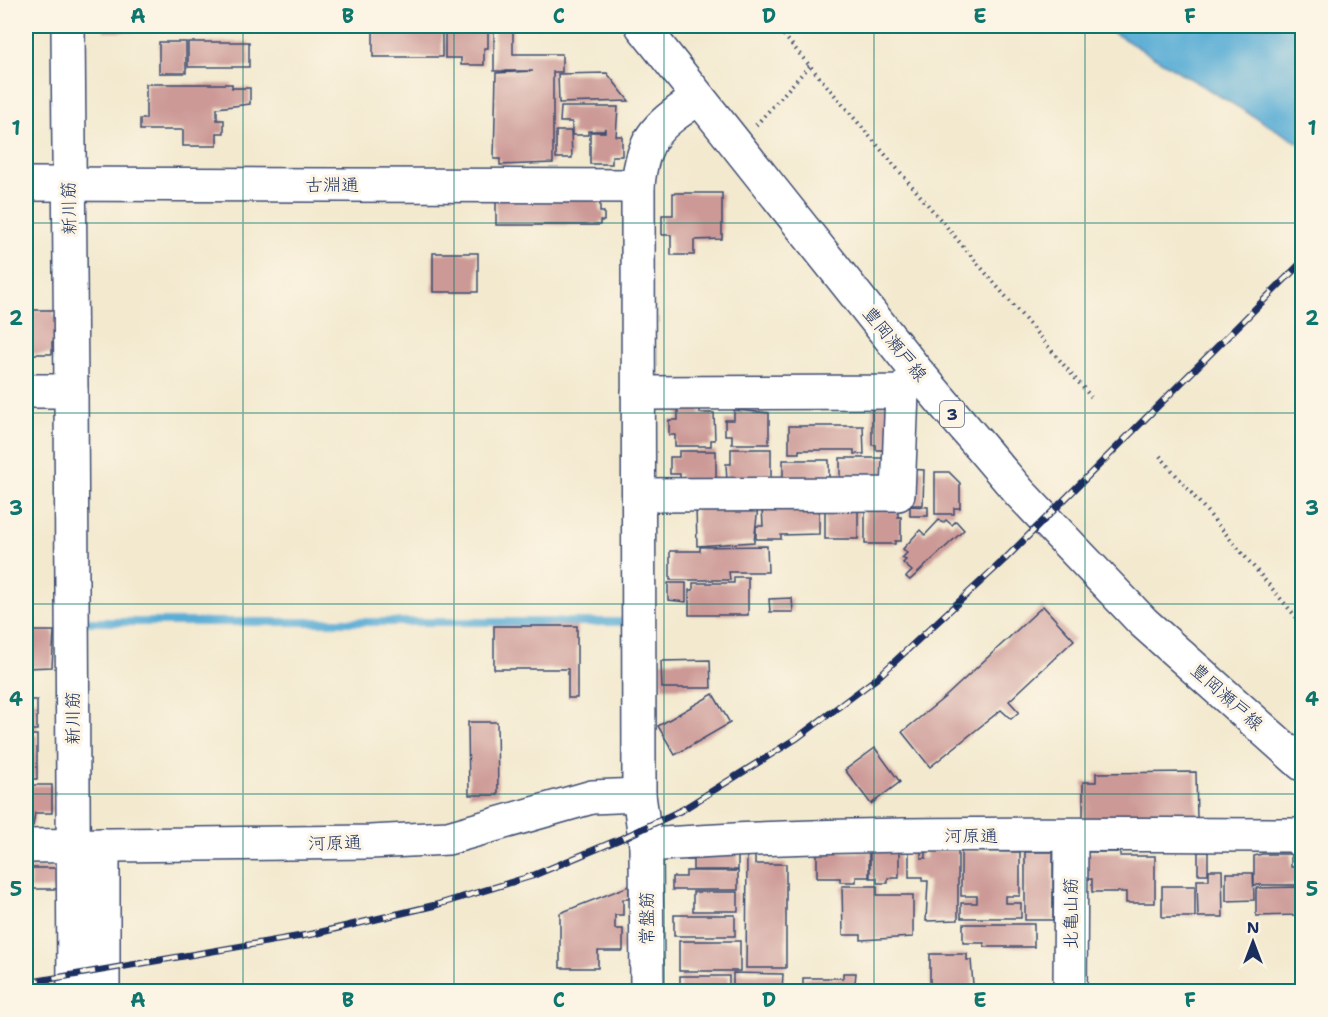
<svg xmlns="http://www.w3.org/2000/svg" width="1328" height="1017" font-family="'Shantell Sans','Klee One',sans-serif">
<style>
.water{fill:#5aadd5;stroke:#3a6e9a;stroke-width:1.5}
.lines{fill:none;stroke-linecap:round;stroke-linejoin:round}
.stream{stroke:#5aadd5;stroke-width:8}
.building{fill:#cc9996}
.minor-casing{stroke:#3b4b6f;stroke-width:36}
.major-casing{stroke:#3b4b6f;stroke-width:36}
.path{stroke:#3b4b6f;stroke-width:4;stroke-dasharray:1.5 4.5;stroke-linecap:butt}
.minor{stroke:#fff;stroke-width:33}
.major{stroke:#fff;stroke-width:33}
.rail-casing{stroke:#1b2f5e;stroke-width:7}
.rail{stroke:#fcf5e5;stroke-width:4.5;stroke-dasharray:14;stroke-linecap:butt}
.grid{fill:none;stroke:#0f766e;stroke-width:1.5;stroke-opacity:0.55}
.labels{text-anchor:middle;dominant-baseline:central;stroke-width:6;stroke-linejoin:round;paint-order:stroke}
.shield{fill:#fcf5e5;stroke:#5e6a86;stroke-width:1.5}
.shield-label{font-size:16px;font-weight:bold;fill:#1b2f5e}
.street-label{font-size:18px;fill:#1b2f5e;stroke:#fcf5e5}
.neatline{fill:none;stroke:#0f766e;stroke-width:2}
.grid-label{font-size:20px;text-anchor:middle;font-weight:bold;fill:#0f766e}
</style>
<rect width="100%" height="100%" fill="#fcf5e5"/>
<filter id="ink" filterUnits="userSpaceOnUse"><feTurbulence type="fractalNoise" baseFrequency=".0167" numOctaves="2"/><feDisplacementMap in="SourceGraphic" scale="12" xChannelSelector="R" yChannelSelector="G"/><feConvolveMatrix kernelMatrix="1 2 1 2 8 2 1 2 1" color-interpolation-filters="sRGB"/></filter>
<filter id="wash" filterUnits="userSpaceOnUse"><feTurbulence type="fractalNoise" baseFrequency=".008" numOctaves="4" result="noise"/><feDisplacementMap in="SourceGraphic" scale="24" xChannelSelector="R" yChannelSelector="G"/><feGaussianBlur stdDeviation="1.35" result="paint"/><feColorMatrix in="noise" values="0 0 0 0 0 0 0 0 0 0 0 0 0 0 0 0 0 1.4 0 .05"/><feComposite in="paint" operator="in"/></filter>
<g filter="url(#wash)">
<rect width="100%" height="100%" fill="#f3e9cf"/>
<polygon class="water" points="1102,26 1302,26 1302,145"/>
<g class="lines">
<polyline class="stream" points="86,622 622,622"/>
</g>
<g id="blocks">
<g class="building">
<rect x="104" y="26" width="31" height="6"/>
<rect x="373" y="26" width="69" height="31"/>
<polygon points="445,26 488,26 488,48 484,48 484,65 461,65 461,58 445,58"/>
<polygon points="494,26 513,26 513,54 562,54 562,72 553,72 553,163 500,165 500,159 494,159 496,73 533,71 494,71"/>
<rect x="159" y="42" width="27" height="31"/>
<rect x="188" y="42" width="61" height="25"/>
<polygon points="607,73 629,101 559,103 558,74"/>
<polygon points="146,84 232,84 232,88 250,88 250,104 217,108 217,120 224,120 224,133 217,133 217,146 183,146 183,130 140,130 140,119 146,119"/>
<polygon points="561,107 618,107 616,136 622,136 622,156 612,156 612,164 590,164 590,132 605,132 605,128 604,131 588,131 588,135 572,135 572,122 560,122"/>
<polygon points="556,131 571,131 572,158 556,158"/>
<polygon points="673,193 722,193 722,239 694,240 694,255 671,255 671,235 662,235 662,215 673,215"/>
<polygon points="600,195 600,212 604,212 604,221 600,221 600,225 496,225 496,196"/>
<rect x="433" y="253" width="45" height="39"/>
<polygon points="26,310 54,310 54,316 60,316 59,342 52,342 52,354 26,354"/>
<polygon points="678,404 700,404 700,413 714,413 715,440 711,440 711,446 675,446 675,435 669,435 669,420 678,420"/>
<polygon points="872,404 893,404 894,450 876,450 876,445 872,445"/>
<polygon points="734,410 769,413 769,444 732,444 732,435 725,435 725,420 734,420"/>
<polygon points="789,426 863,426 864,454 854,454 854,450 799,450 799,453 789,453"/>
<polygon points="731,449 771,449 771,482 727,482 726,464 731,464"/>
<polygon points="679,451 716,451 716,482 680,488 680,474 670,474 670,457 679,457"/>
<polygon points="840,458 888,458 889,486 840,482"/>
<polygon points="783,460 829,460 829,489 783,483"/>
<polygon points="909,469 924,470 923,505 908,505"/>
<polygon points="935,472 949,472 960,483 960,508 954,508 954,514 935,514"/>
<polygon points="910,506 928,507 928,516 910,516"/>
<polygon points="696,507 758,507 754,542 697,546"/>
<polygon points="762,507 819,507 819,534 781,535 781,539 756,539 756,526 763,526"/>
<polygon points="865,507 898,507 898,517 901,517 901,541 895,541 895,544 865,544"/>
<rect x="825" y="509" width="33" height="30"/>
<polygon points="939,520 943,523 946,520 952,525 956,521 964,530 910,580 906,577 912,571 903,563 906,560 902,558 907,553 903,549 920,530 925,535"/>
<polygon points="767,546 768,572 729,572 730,580 670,580 670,551 700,551 700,547"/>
<polygon points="734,577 748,577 748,615 689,615 689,590 693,590 693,583 734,583"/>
<polygon points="668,583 686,583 686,602 668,600"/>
<polygon points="792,598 793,612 770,612 769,599"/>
<polygon points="1043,606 1074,640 1009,701 1019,712 1011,719 1001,710 930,767 902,732 945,697"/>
<polygon points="494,626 577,626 577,698 568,698 568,669 494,669"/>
<polygon points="26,631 54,631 52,667 26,668"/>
<polygon points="710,660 711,688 662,688 661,661"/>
<polygon points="713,694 730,723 675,755 658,726"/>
<rect x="26" y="700" width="11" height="30"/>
<polygon points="468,722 497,722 498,795 469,795"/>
<rect x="26" y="735" width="11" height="44"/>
<polygon points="875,748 900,782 871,804 845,770"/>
<polygon points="1196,772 1197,819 1083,819 1083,782 1096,782 1096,773"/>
<polygon points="26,785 52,785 52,813 35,813 33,826 26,826"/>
<polygon points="687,851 738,851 738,870 693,870 693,860 687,860"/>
<polygon points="870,851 899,851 899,878 888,878 888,883 877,883 877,878 870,878"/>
<polygon points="909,851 921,851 921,858 926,858 926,851 958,851 958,920 926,921 928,881 922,881 922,877 909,877"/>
<polygon points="961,851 1020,852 1020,896 1005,896 1005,903 1021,903 1021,918 961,918 961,903 977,903 977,896 961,896"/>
<polygon points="817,852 869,852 869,877 856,877 856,882 840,882 840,878 817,878"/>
<rect x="1025" y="852" width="28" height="68"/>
<polygon points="1086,852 1120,852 1120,856 1155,856 1155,903 1126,903 1126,892 1092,892 1092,879 1086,879"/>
<rect x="1198" y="852" width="10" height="22"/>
<polygon points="1262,854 1291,854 1291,867 1302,867 1302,885 1254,885 1254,856"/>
<polygon points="747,856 755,856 755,864 786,864 786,968 746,968"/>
<rect x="30" y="868" width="36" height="21"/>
<polygon points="1209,870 1222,870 1223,917 1198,917 1197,880 1209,880"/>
<polygon points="686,871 738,871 738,890 672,890 672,877 686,877"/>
<polygon points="1226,873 1253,873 1254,900 1226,901"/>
<polygon points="629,886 629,899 623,899 623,915 615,915 615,929 623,929 623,951 598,951 598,968 560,968 560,913"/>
<polygon points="842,886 877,886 877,895 913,895 913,937 861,940 861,935 843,935"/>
<rect x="1162" y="886" width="33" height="31"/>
<polygon points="1302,887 1299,915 1256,916 1256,888"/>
<rect x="693" y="892" width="45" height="19"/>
<rect x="674" y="915" width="61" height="21"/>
<polygon points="963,924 1034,924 1034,947 984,947 984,943 963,943"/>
<rect x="679" y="941" width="61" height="30"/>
<polygon points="930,954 967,954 967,960 971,960 973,985 967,985 967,989 930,989"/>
<polygon points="733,973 783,974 782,992 733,992"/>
<polygon points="843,973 856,973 854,992 803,992 803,978 843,978"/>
<rect x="680" y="976" width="49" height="16"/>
<rect x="878" y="986" width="16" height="6"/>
<rect x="899" y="988" width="21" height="4"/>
</g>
</g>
</g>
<g filter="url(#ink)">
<use href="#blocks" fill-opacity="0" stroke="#3b4b6f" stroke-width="1.5"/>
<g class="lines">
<g class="minor-casing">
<g id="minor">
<polyline points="68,26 71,391"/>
<polyline points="26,184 638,186"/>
<polyline points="26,391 71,391 74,992"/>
<polyline points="638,393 902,392 916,375"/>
<polyline points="640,495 898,494 902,392"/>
<path d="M646 845C862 830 1079 835 1296 835L1302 842"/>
<polyline points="26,846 370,842 448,838 592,797 639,795"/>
<polyline points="103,992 103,845"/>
<path d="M647 992 646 845 639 795 638 186C642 136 660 123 699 98"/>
<polyline points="1070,992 1071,835"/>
</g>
</g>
<g class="major-casing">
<polyline id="major" points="642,26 918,373 1020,493 1143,622 1302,764"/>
</g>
<g class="path">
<polyline points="776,26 1091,397"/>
<polyline points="756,125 810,65"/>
<polyline points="1160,456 1302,624"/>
</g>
<use href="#minor" class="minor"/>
<use href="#major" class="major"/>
<g class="rail-casing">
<polyline id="rail" points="26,983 313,934 436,905 532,876 625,837 682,810 797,738 877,678 1005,559 1302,262"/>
</g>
<use href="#rail" class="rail"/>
</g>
</g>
<path class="grid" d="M243 26V992M454 26V992M664 26V992M874 26V992M1085 26V992M26 223H1302M26 413H1302M26 604H1302M26 794H1302"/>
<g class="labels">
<rect class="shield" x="940" y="401" width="24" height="26" rx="4.5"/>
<g class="shield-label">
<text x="952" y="414">3</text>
</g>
<g class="street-label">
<text x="332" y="185">古淵通</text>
<text transform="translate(69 208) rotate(-91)">新川筋</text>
<text transform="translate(895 344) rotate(51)">豊岡瀬戸線</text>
<text transform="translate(1227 697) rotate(42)">豊岡瀬戸線</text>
<text transform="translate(73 718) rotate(-90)">新川筋</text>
<text x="971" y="836">河原通</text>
<text transform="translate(335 843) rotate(-1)">河原通</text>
<text transform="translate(1071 913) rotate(-90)">北亀山筋</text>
<text transform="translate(647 918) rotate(-90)">常盤筋</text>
</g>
</g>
<rect width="1328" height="1017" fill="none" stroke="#fcf5e5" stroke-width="66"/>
<g transform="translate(1253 942)" stroke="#fcf5e5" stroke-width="4.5" paint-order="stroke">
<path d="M0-4.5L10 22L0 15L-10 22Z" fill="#1b2f5e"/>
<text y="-9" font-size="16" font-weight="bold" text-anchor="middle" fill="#1b2f5e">N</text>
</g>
<rect x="33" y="33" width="1262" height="951" class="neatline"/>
<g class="grid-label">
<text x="138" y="23">A</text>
<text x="348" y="23">B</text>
<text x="559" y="23">C</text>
<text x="769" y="23">D</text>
<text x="980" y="23">E</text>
<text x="1190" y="23">F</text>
<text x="16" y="135">1</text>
<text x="1312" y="135">1</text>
<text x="16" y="325">2</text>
<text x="1312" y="325">2</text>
<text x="16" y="515">3</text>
<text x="1312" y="515">3</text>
<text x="16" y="706">4</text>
<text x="1312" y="706">4</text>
<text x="16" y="896">5</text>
<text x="1312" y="896">5</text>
<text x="138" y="1007">A</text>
<text x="348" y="1007">B</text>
<text x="559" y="1007">C</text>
<text x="769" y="1007">D</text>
<text x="980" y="1007">E</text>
<text x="1190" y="1007">F</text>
</g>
</svg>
